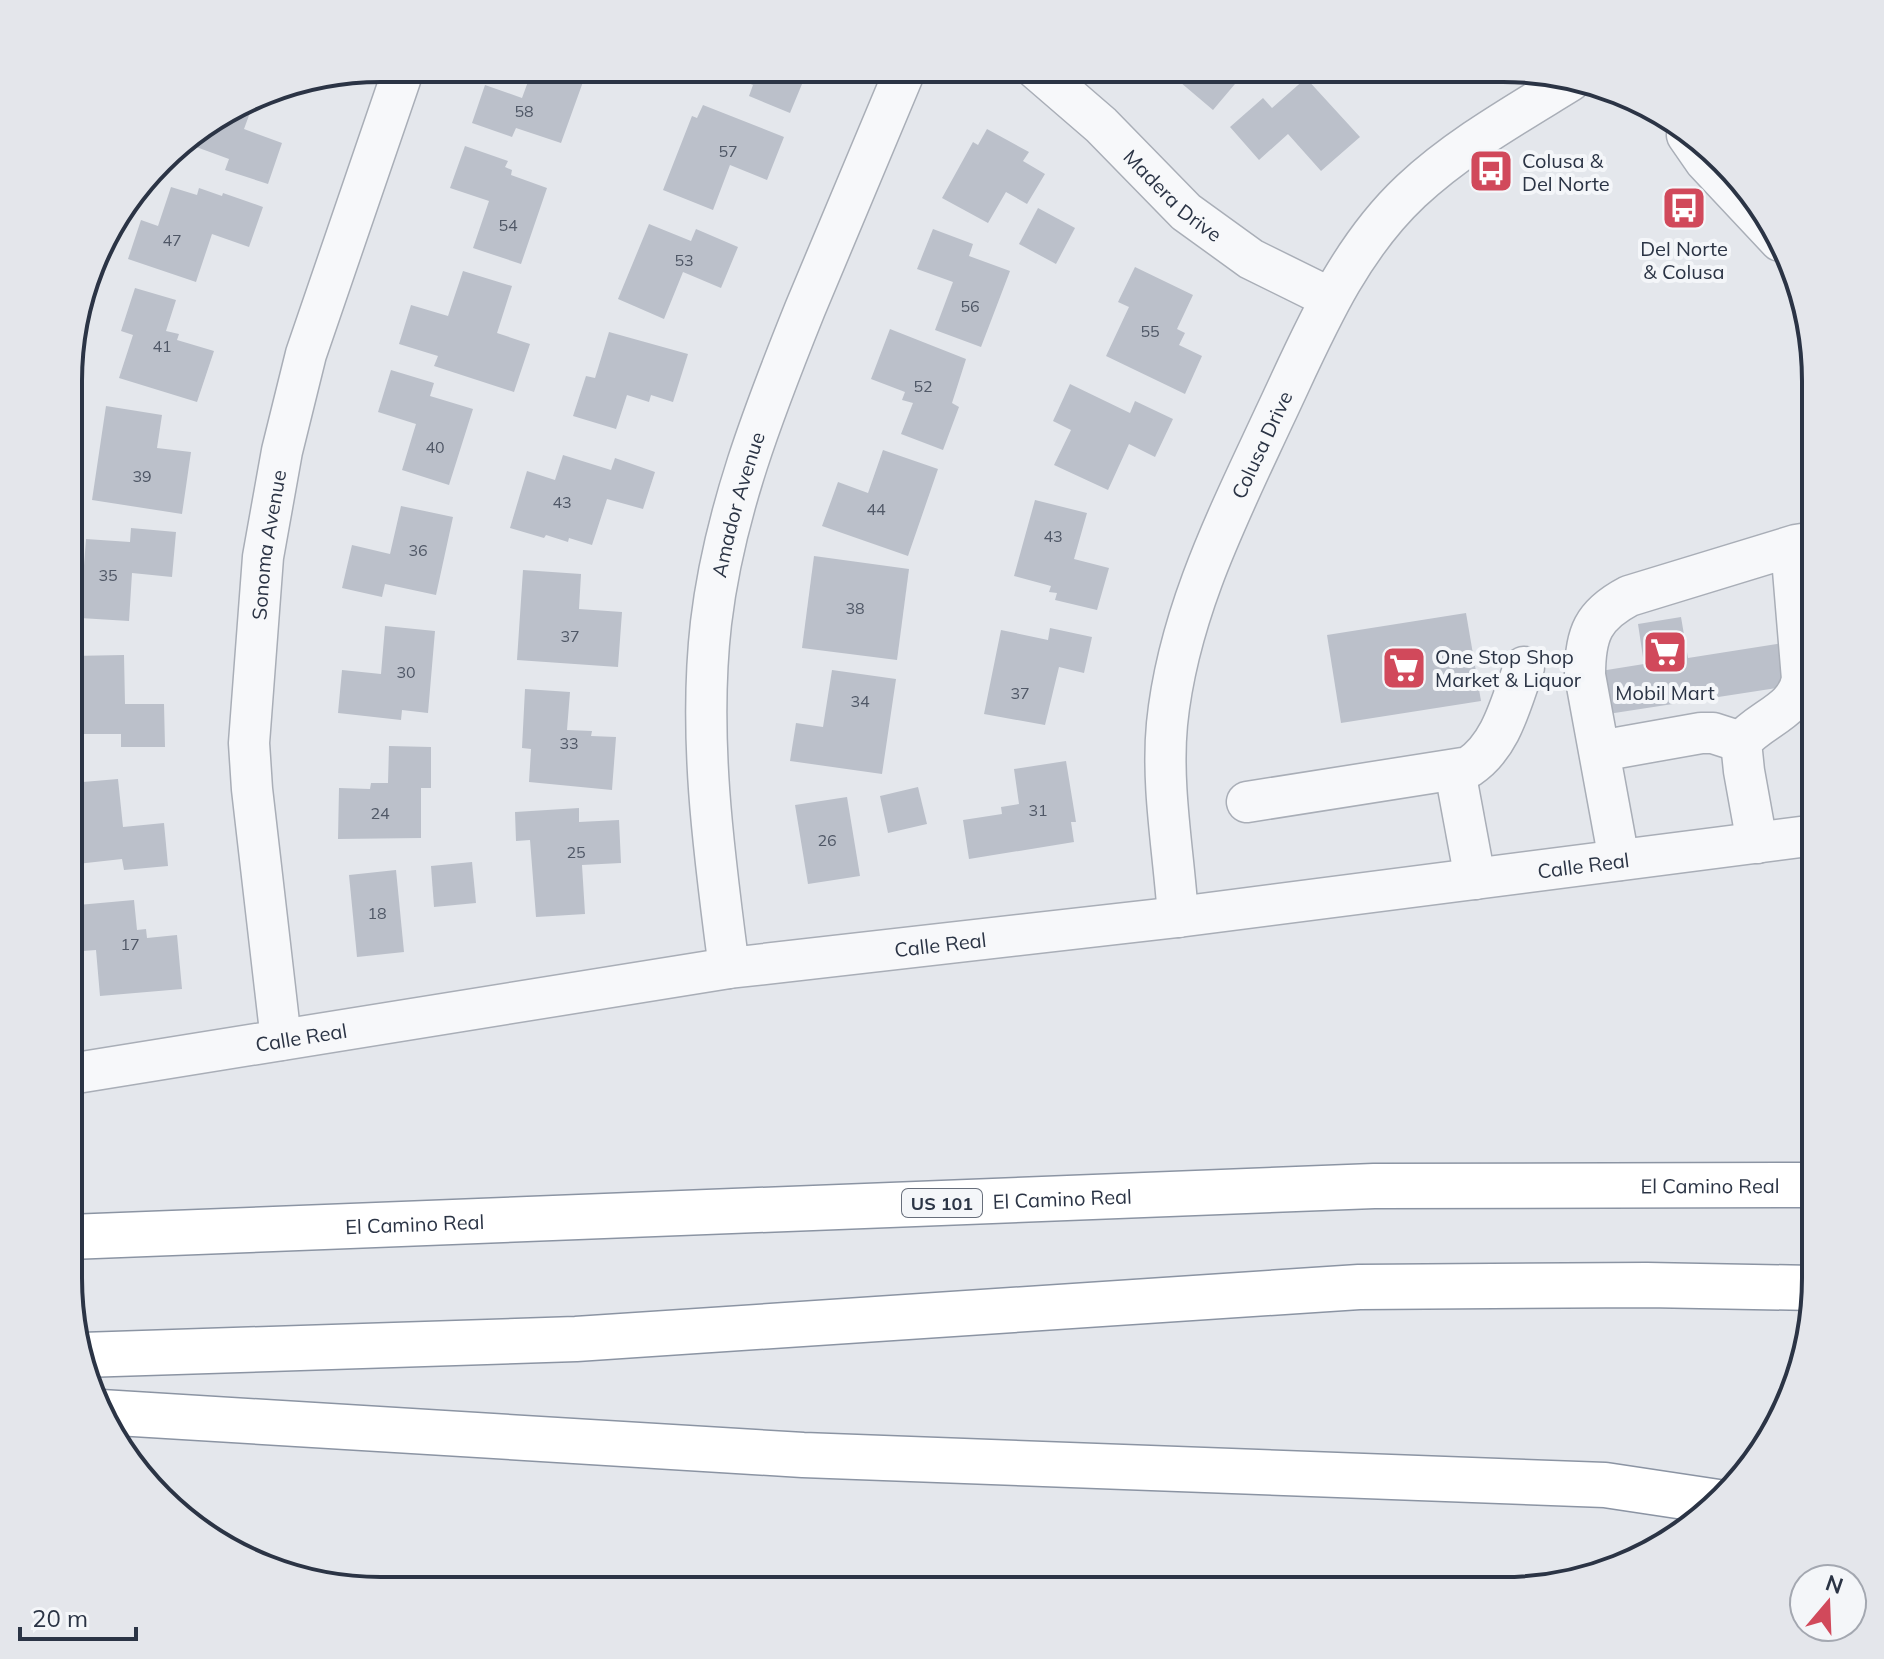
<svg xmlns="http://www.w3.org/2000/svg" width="1884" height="1659" font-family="Mulish,sans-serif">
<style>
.building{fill:#bbc0ca}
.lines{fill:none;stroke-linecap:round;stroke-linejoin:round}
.minor-casing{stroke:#a9aeb7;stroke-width:43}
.highway-casing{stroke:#8b94a3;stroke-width:47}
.minor{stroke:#f7f8fa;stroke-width:40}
.highway{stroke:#fff;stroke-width:44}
.labels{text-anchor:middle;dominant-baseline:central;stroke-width:8;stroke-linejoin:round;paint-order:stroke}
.number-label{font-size:16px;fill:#4f5766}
.shield{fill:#f4f6f9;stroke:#676e7b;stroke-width:2}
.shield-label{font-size:18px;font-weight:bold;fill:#2b3445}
.poi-label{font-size:20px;fill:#2b3445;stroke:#f4f6f9;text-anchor:start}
.street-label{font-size:20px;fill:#2b3445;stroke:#f4f6f9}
.rim{fill:none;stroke:#2b3445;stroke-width:4}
</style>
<rect width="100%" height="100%" fill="#e4e7ec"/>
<g class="building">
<polygon points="533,68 588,68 561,143 516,128 512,137 472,123 485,85 522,98"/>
<polygon points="712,68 798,68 807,72 790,113 749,96 753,85"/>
<polygon points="1192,69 1233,69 1230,71 1240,78 1213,110 1180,82"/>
<polygon points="1306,78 1360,137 1321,171 1288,134 1259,160 1230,127 1263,98 1272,108"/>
<polygon points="255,99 244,129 282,143 268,184 225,170 229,159 188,144 190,137"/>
<polygon points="703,105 784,137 767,180 730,165 713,210 663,190 692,116 697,118"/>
<polygon points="987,129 1029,152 1023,161 1045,174 1027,204 1006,192 988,223 942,198 973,142 978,145"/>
<polygon points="465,146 508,161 505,167 512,170 511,175 547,188 521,264 473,248 489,201 450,188"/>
<polygon points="171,187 197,195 199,188 222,196 223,193 263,207 249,247 212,234 196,282 128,259 141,220 158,226"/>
<polygon points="1038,208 1075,228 1056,264 1019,244"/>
<polygon points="649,224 691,241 696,229 738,247 721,288 683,272 664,319 618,299"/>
<polygon points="933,229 973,244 969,256 1010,271 981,347 935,330 953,282 917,269"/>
<polygon points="1135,267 1193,295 1177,329 1185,333 1179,345 1202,356 1185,394 1106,356 1129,307 1118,302"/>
<polygon points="463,271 512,286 497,333 530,344 514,392 434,366 438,356 399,344 411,305 448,316"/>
<polygon points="135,288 176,300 166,331 179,334 177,340 214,351 197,402 119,378 133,335 121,331"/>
<polygon points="890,329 966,359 952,403 959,407 943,450 901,434 913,403 902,400 905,392 871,379"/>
<polygon points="609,332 688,354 673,402 651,395 649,402 627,395 616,429 573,416 586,376 595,378"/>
<polygon points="391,370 434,383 430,396 473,409 449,485 402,470 416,424 378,412"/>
<polygon points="1070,384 1130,413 1135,401 1173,419 1155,457 1129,444 1108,490 1054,465 1071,430 1053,421"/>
<polygon points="106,406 162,415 157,448 191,452 182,514 92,500"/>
<polygon points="883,450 938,469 908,556 822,526 838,482 868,493"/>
<polygon points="563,455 611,470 615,458 655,472 643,509 607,499 592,545 569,538 568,542 546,535 544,538 510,528 527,471 555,480"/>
<polygon points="1035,500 1087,513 1074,559 1109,568 1097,610 1055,600 1057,593 1049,592 1051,586 1014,576"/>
<polygon points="401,506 453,517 436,595 385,584 382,597 342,588 352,545 390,554"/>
<polygon points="131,528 176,532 172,577 132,573 129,621 80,618 86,539 130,542"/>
<polygon points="814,556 909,569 897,660 802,648"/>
<polygon points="523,570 581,574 579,609 622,612 618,667 517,660"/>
<polygon points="1466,613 1481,701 1341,723 1327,635"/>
<polygon points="1681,617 1688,658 1790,642 1797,685 1595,716 1588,673 1644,664 1638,624"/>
<polygon points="385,626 435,631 428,713 402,710 401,720 338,713 342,670 381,674"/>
<polygon points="1050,628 1092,637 1084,673 1059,667 1045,725 984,714 1001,630 1048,640"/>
<polygon points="124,655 125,704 164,704 165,747 121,747 121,734 72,734 72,656"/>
<polygon points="832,670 896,679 882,774 790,761 796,723 823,727"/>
<polygon points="525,689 570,692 567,730 592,731 591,736 616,737 612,790 529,782 531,749 522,748"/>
<polygon points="389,746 431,747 431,788 421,788 421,838 338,839 339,788 370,789 371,783 388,783"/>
<polygon points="1066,761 1076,822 1071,822 1074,842 969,859 963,820 1002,814 1001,807 1019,804 1014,769"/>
<polygon points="118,779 123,827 164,823 168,866 124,870 122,859 77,864 76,859 71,859 71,783"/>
<polygon points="918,787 927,824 888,833 880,796"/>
<polygon points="847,797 860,876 808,884 795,805"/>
<polygon points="579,808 579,822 619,820 621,863 582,865 585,914 536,917 530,840 516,841 515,812"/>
<polygon points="472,862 476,903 434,907 431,866"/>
<polygon points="396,870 404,952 357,957 349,875"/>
<polygon points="134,900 137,930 146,929 147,938 177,935 182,989 100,996 96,950 83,951 78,905"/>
</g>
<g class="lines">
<g class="minor-casing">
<g id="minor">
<path id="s1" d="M1035 68 1101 125 1186 212 1251 259 1330 298"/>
<polyline points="1687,135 1705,161 1780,241"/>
<polyline points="1600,751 1701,733 1713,733 1741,742"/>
<polyline points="1455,771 1475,879"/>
<path d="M1247 802 1469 767C1502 745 1511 702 1524 667"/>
<path d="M1757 843 1744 771 1741 742C1761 718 1796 712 1802 679L1793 570 1788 548"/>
<path d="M1619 860 1585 675C1585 634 1593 615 1629 596L1796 545 1815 542"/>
<path id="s2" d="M1178 917C1174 854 1161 787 1167 724 1178 614 1228 516 1274 417 1312 337 1345 253 1411 191 1458 147 1515 115 1570 81"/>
<path id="s3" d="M729 968C714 854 698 737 711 623 724 513 764 411 805 309 838 229 872 149 906 68"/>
<path id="s4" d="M281 1040 252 789 249 743 263 557 282 451 306 354 404 68"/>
<path id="s5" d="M70 1074 729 968 1178 917 1816 835"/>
</g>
</g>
<g class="highway-casing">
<g id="highway">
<path id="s6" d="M69 1237 1374 1186 1816 1185"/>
<polyline points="82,1355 576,1339 1359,1287 1647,1285 1814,1288"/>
<polyline points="101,1412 803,1455 1605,1485 1718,1502"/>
</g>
</g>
<use href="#minor" class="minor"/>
<use href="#highway" class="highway"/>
</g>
<defs>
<g id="bus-square" transform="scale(2.3)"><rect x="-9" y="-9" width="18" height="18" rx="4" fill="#d1495b" stroke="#f4f6f9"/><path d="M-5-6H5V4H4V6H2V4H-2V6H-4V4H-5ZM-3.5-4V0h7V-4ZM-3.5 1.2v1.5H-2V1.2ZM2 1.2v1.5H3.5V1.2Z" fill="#fff"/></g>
<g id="supermarket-square" transform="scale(2.3)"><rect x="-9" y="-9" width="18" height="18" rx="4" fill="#d1495b" stroke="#f4f6f9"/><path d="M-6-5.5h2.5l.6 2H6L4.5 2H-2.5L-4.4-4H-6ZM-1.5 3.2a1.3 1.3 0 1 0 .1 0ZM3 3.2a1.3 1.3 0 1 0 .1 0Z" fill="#fff"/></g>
</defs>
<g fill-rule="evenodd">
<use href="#bus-square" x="1491" y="171"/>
<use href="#bus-square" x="1684" y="208"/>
<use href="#supermarket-square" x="1665" y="652"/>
<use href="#supermarket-square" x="1404" y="668"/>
</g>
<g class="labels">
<g class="number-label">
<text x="524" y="111">58</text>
<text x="728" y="151">57</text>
<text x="508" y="225">54</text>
<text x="172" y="240">47</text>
<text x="684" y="260">53</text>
<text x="970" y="306">56</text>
<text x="1150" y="331">55</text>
<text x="162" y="346">41</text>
<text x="923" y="386">52</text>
<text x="435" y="447">40</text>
<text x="142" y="476">39</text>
<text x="562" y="502">43</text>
<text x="876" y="509">44</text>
<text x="1053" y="536">43</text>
<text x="418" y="550">36</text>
<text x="108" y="575">35</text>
<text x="855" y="608">38</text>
<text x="570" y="636">37</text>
<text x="406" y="672">30</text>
<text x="1020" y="693">37</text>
<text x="860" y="701">34</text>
<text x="569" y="743">33</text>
<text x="1038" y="810">31</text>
<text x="380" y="813">24</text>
<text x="827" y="840">26</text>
<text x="576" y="852">25</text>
<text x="377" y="913">18</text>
<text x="130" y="944">17</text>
</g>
<rect class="shield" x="902" y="1189" width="80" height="28" rx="6"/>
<g class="shield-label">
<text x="942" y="1203">US 101</text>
</g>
<g class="poi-label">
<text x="1522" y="160">Colusa &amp;<tspan x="1522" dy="23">Del Norte</tspan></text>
<text x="1684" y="248" text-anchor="middle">Del Norte<tspan x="1684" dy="23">&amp; Colusa</tspan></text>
<text x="1435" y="656">One Stop Shop<tspan x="1435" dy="23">Market &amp; Liquor</tspan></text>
<text x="1665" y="692" text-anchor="middle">Mobil Mart</text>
</g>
<g class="street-label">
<text stroke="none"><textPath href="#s1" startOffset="188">Madera Drive</textPath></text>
<text stroke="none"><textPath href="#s2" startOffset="490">Colusa Drive</textPath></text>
<text stroke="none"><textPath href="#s3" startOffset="468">Amador Avenue</textPath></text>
<text stroke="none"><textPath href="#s4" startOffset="498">Sonoma Avenue</textPath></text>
<text stroke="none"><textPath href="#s5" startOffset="1528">Calle Real</textPath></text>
<text stroke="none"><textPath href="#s5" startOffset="880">Calle Real</textPath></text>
<text stroke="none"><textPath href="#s5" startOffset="234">Calle Real</textPath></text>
<text stroke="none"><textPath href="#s6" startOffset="1642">El Camino Real</textPath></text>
<text stroke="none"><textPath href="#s6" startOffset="994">El Camino Real</textPath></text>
<text stroke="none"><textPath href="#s6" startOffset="346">El Camino Real</textPath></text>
</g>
</g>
<path d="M0 0H1884V1659H0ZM381 82H1503A299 299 0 0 1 1802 381V1278A299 299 0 0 1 1503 1577H381A299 299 0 0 1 82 1278V381A299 299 0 0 1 381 82Z" fill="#e4e6eb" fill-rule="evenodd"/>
<path class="rim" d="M381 82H1503A299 299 0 0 1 1802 381V1278A299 299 0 0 1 1503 1577H381A299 299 0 0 1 82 1278V381A299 299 0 0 1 381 82Z"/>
<g transform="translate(1828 1603) rotate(19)"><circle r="38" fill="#f4f6f9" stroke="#a4a8b1" stroke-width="2"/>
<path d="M0-6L14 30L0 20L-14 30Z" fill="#d1495b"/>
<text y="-12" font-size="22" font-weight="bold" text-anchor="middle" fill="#2b3445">N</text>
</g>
<path d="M20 1627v12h116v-12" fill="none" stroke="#2b3445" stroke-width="4"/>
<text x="32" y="1627" font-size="24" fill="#2b3445" stroke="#f4f6f9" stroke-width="6" paint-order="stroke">20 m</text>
</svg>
